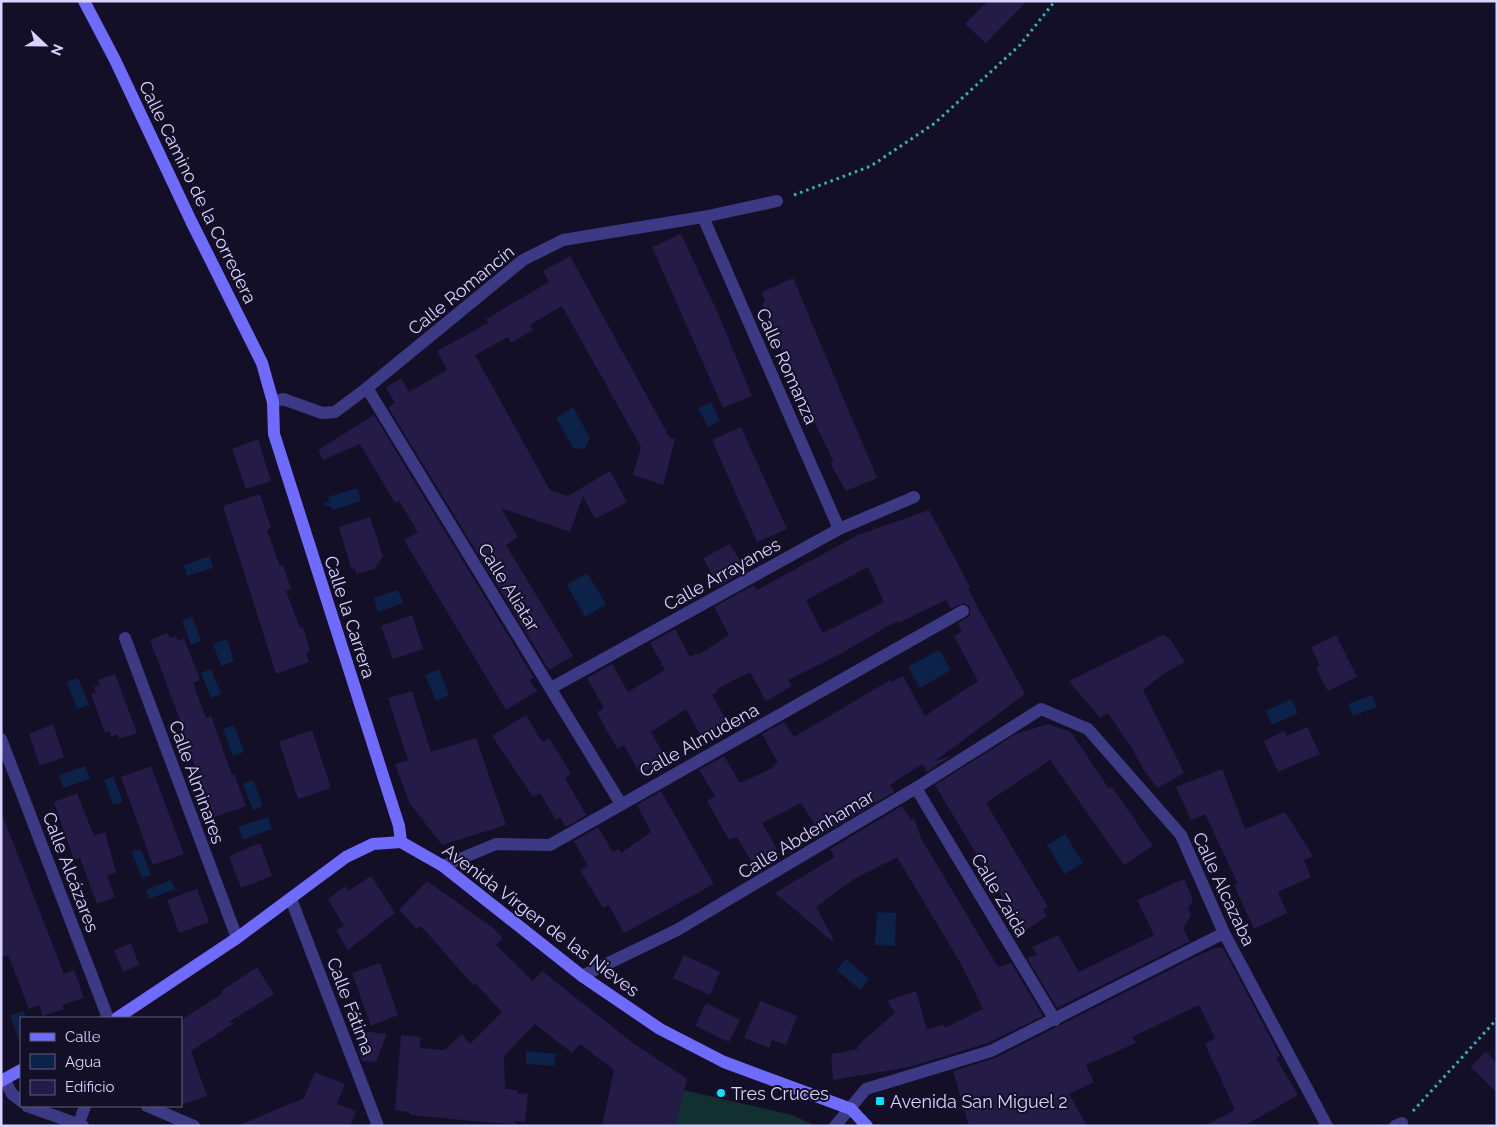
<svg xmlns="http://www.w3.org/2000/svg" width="1498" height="1127" font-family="Raleway,sans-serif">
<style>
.green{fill:#12302f}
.water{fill:#0c2248}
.building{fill:#241b47;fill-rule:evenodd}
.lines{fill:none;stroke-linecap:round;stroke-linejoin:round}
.path{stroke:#2fb8b0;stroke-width:3;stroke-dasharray:2.5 4;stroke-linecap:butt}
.street{stroke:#3d3a85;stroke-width:12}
.secondary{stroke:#6f6bff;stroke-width:12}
.poi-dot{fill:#00e5ff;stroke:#130f26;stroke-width:2}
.labels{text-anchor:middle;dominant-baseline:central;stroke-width:4;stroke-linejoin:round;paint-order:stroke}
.street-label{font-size:18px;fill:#d9d4ff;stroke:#130f26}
.poi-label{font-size:18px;fill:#d9d4ff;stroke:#130f26;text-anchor:start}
</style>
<rect width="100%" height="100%" fill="#130f26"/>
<polygon class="green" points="683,1090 792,1115 812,1124 810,1126 675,1126"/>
<g class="water">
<polygon points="711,402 720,421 708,427 698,408"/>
<polygon points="573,407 590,438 584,449 573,448 556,418"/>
<polygon points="357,488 361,501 332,510 331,506 325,506 325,503 330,501 328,497"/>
<polygon points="210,556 213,568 187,576 184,565"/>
<polygon points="587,573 606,604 585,617 567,585"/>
<polygon points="398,590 403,603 378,612 374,598"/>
<polygon points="192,616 201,641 191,645 182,620"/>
<polygon points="227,639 234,661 221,666 213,644"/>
<polygon points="939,650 951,670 920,688 908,667"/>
<polygon points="211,669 221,694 211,698 201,673"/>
<polygon points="439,669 449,695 436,701 425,675"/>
<polygon points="78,678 89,705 77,709 67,682"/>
<polygon points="1372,695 1377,707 1353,716 1348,704"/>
<polygon points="1291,699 1298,713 1272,725 1266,711"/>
<polygon points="234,725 244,752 233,756 223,729"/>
<polygon points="85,766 90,779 63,788 59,775"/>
<polygon points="113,776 123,802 113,805 104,780"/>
<polygon points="253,780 263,806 253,810 243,784"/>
<polygon points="268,817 272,829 243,840 238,827"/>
<polygon points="1065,834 1083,863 1065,874 1047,845"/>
<polygon points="141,849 151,875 142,878 132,852"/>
<polygon points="171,880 175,889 149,899 146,890"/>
<polygon points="877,912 896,913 895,946 875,945"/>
<polygon points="846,959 869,979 860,990 837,970"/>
<polygon points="24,1011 26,1018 21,1018 21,1037 18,1038 10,1015"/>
<polygon points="526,1051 556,1054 554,1066 526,1064"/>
</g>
<g class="building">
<polygon points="988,1 1027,1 986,43 965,24"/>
<polygon points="681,234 721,320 752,396 723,408 652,247"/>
<polygon points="570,256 670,438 675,439 663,485 633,475 641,447 562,306 530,325 533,330 511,343 508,337 475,355 550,490 568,496 610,471 627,502 595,519 583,496 570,532 501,508 518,537 506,545 573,656 549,670 388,407 395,403 386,388 401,378 409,392 447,370 437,351 488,323 486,319 549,282 543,271"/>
<polygon points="793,278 877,478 846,491 830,463 834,462 804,401 789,359 786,361 762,303 765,301 762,292"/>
<polygon points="374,415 534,678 530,680 537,691 506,710 404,540 418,532 399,501 395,503 360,444 323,460 318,450"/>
<polygon points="741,427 787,529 757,542 712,440"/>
<polygon points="258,439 271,481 246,489 232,449"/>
<polygon points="260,494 271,528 267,530 280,566 283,565 291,589 286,591 300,628 303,627 310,651 306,654 309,662 276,674 223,506"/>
<path d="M929 510 970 587 968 589 1025 694 935 761 951 756 927 772 922 764 890 785 894 792 821 835 801 803 762 823 777 849 752 863 737 837 729 840 707 801 715 796 699 770 724 756 740 783 773 768 772 766 778 763 762 734 784 722 794 737 890 680 892 682 903 676 925 716 978 681 954 636 962 632 958 623 970 616V607L963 603 951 609 946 600 898 623 897 621 833 658 788 680 792 686 766 701 750 672 717 689 718 691 712 695 728 723 702 738 686 709 651 732 666 759 640 774 624 745 618 749 607 731 597 712 604 708 587 678 612 664 628 692 665 670 650 643 675 629 690 657 697 653 698 655 729 635 714 607 754 585 757 590 858 535ZM868 567 884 602 823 633 806 600Z"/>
<polygon points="370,517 383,556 374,569 356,574 355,569 351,568 339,527"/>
<polygon points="730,544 746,571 719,586 703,558"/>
<polygon points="412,615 423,649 393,659 381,626"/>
<polygon points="167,633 170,638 176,636 178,641 184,638 200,680 193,683 206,718 211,716 232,775 234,774 246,806 215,817 180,729 183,728 150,640"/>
<polygon points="1163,635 1170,639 1185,662 1166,672 1143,690 1184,773 1158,788 1145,772 1133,750 1108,713 1100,718 1069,681"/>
<polygon points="1336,635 1357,677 1328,691 1316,668 1320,666 1311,647"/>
<polygon points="115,674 137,733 119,739 117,734 111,737 109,731 105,733 91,694 96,692 94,687 100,685 98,680"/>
<polygon points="412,691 431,752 476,738 506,825 442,845 409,802 395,764 408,760 388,698"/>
<polygon points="526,715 542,742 549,738 564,762 571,774 565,778 586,815 566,827 560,817 556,820 540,793 533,797 492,736"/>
<polygon points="53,724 64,757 40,766 29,734"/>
<polygon points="1048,724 1071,732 1109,789 1112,787 1153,846 1124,865 1050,760 1025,777 986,803 1048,907 1043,910 1047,916 1023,932 935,785 1016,734"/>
<polygon points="1307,727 1320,754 1278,772 1264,741 1284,731 1287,736"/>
<polygon points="312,730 331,788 298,799 279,742"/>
<polygon points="151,766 184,854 153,865 121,777"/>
<polygon points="1222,769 1245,829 1285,812 1313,856 1304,860 1311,877 1278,892 1287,913 1254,929 1234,885 1238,884 1205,814 1191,820 1176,787"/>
<polygon points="661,791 714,884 624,933 609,905 603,908 580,870 588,866 574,841 598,827 613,852 619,849 621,853 651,832 637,805"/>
<polygon points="77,793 94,836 105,832 116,872 107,876 115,897 97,904 80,858 74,860 54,802"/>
<polygon points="902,806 911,820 914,818 921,838 998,967 1011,963 1043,1016 988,1043 909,1067 833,1080 831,1054 858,1049 857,1046 895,1013 887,1001 916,991 927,1030 944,1024 945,1028 983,1009 960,962 897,857 854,879 816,907 834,940 832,941 775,893 835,857 830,849"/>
<polygon points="3,817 64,974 74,970 84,998 62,1005 64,1009 43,1016 39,1005 29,1009 8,955 1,958 1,818"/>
<polygon points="260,843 272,876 241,888 229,856"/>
<polygon points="371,876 395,913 348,950 336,930 344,926 328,899 345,886 348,891"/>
<polygon points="1184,879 1193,900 1188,909 1191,915 1183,928 1190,941 1057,1008 1027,958 1037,955 1032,947 1058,935 1079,972 1154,935 1137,900"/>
<polygon points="427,881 491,926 503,938 496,945 533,981 542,971 633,1043 687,1079 675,1126 602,1126 614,1070 580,1044 572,1053 535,1024 504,1056 505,1089 518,1090 517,1093 528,1094 525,1122 515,1121 515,1124 473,1121 411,1115 408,1112 395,1110 401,1035 420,1037 420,1048 444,1050 462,1034 470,1044 502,1012 476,984 473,985 421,926 417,929 399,910"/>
<polygon points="197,889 209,922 179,933 167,900"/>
<polygon points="131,943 139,965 123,972 114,950"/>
<polygon points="1216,948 1223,948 1280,1056 1276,1058 1298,1095 1244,1126 1204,1126 1235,1110 1205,1044 1215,1038 1199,1005 1132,1037 1136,1043 1086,1065 1094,1082 1069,1094 1087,1126 969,1126 953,1071 995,1058 1197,956"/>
<polygon points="684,955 720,972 710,995 673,978"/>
<polygon points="380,963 398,1015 371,1026 352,973"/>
<polygon points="257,967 274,994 229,1022 234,1023 191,1051 207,1096 181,1105 181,1020 222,994 221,991"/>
<polygon points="760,1001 797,1016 786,1045 772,1040 769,1048 744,1038"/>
<polygon points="706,1003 740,1020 729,1042 695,1026"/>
<polygon points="359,1031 387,1034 376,1062 362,1061 358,1050"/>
<polygon points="1486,1051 1497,1064 1497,1093 1471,1067"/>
<polygon points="315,1072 345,1084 337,1104 356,1111 350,1126 237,1126 304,1098"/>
</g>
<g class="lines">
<g class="path">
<polyline points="794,195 871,166 935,123 1020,45 1055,1"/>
<polyline points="1413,1111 1497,1019"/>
</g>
<g class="street">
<polyline points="703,217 839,529"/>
<polyline points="367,388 621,804"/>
<polyline points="273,402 283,399 322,413 335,412 367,388 523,260 563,240 703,217 777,201"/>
<polyline points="125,638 237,938"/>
<polyline points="551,688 839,529 914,497"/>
<polyline points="1,739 108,1018"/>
<polyline points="916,788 1055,1020"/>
<polyline points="443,866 496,844 550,845 963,611"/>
<polyline points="291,899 378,1126"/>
<polyline points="582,976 677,930 916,788 1041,709 1088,729 1181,835 1224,933 1327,1126"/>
<polyline points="4,1079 12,1094 21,1101"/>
<polyline points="27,1106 83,1126"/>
<polyline points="147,1106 194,1126"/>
<polyline points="78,1126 85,1106"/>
<polyline points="835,1126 866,1089 991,1051 1224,933"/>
<polyline points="1395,1126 1402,1123"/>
</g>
<g class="secondary">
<polyline points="84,1 115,60 191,221 262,363 273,402 274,434 399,826 401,842"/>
<polyline points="401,842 443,866 582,976 660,1029 724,1062 851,1109 867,1126"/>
<polyline points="117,1018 237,938 346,857 373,844 401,842"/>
<polyline points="1,1081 21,1070"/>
</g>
</g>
<g class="poi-dot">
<circle cx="721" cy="1093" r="5"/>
<rect x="875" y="1096" width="10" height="10" rx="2.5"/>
</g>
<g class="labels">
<g class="street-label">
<text transform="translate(198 192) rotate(64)">Calle Camino de la Corredera</text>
<text transform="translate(461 290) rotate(-39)">Calle Romancín</text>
<text transform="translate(787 366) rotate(66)">Calle Romanza</text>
<text transform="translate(722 574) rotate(-29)">Calle Arrayanes</text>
<text transform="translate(509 587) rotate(58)">Calle Aliatar</text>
<text transform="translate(350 617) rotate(72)">Calle la Carrera</text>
<text transform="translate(699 740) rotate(-29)">Calle Almudena</text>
<text transform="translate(197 782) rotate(70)">Calle Alminares</text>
<text transform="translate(806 834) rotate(-31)">Calle Abdenhamar</text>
<text transform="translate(71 872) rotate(69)">Calle Alcázares</text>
<text transform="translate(1224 889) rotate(65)">Calle Alcazaba</text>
<text transform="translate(1000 895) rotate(59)">Calle Zaida</text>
<text transform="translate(541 920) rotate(37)">Avenida Virgen de las Nieves</text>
<text transform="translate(351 1006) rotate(69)">Calle Fátima</text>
</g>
<g class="poi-label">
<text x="731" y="1093">Tres Cruces</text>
<text x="890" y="1101">Avenida San Miguel 2</text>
</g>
</g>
<rect width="1498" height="1127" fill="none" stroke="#d9d4ff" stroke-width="5"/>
<rect x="20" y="1017" width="162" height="90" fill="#130f26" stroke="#625e7d"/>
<rect x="30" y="1033" width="25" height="8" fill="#6f6bff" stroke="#625e7d"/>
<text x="65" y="1042" font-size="15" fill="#d9d4ff">Calle</text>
<rect x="30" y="1054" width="25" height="15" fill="#0c2248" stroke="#625e7d"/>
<text x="65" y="1067" font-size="15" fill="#d9d4ff">Agua</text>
<rect x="30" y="1080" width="25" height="15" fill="#241b47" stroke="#625e7d"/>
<text x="65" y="1092" font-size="15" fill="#d9d4ff">Edificio</text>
<g transform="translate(45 45) rotate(112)" stroke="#130f26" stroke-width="4" paint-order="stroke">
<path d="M0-4L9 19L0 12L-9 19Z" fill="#d9d4ff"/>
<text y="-8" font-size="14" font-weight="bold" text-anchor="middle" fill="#d9d4ff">N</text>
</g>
</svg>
